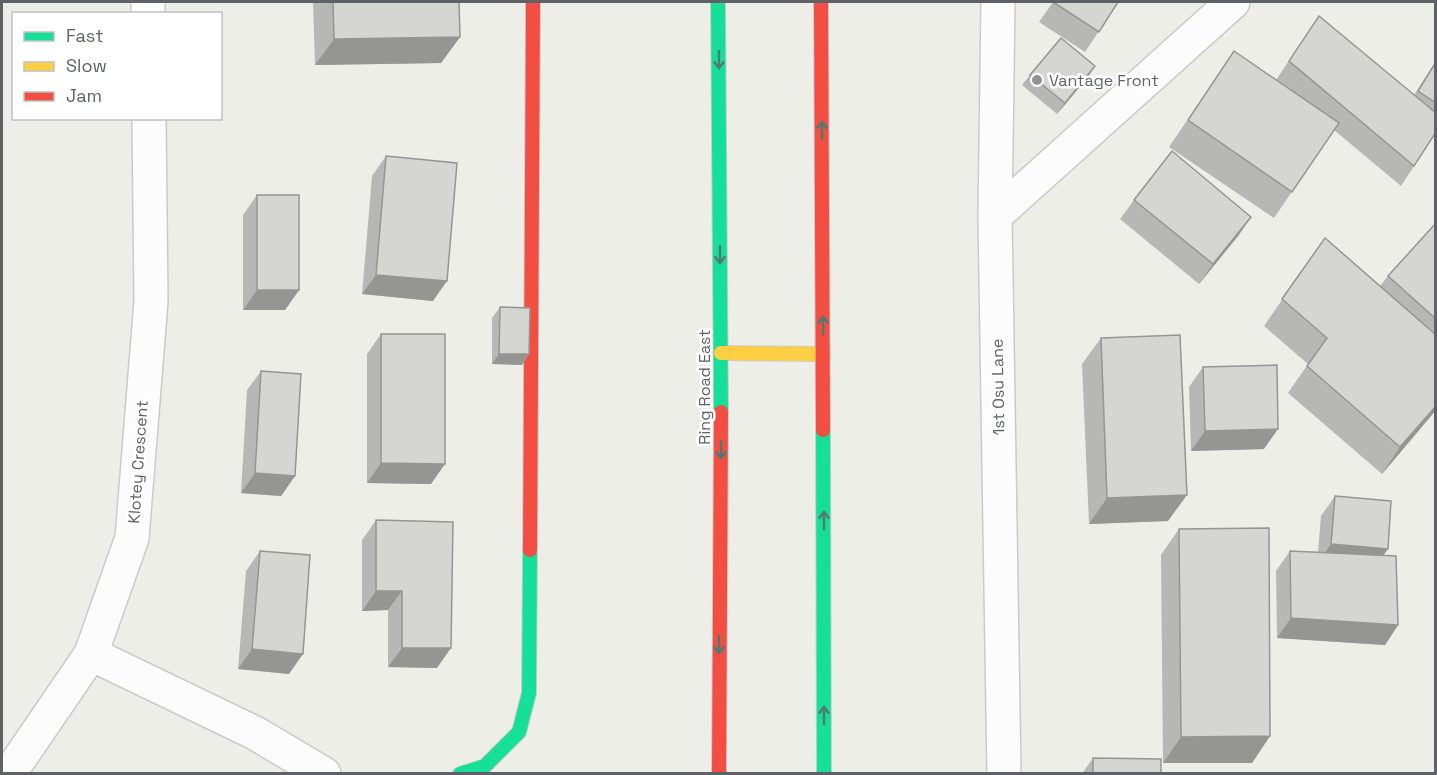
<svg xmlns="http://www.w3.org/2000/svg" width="1437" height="775" font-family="'Space Grotesk',sans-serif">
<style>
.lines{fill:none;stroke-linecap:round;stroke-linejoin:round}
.street-casing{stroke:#cacaca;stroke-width:36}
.fast-casing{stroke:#cbcbcb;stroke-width:16}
.slow-casing{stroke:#cbcbcb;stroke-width:16}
.jam-casing{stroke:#cbcbcb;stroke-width:16}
.street{stroke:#fcfcfc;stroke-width:33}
.fast{stroke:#16e098;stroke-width:14}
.slow{stroke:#ffcf43;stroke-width:14}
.jam{stroke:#f24e42;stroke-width:14}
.wall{fill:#b7b7b5}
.shaded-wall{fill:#959593}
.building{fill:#d5d5d2;stroke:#959593;stroke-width:1.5}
.oneway{stroke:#507a71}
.poi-dot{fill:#919294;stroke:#fff;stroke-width:2}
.labels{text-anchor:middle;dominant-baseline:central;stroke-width:5;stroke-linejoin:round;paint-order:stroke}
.poi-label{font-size:16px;fill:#5f6167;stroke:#fff;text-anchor:start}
.street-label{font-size:16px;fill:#5f6167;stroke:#fff}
</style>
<rect width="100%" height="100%" fill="#eeeee9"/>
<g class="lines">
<g class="street-casing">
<g id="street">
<polyline points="148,2 148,14"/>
<polyline points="998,2 995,216 1004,774"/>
<polyline points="995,216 1233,2"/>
<polyline points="91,654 255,733 324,774"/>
<polyline points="9,774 91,654 132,538 151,301 149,118"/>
</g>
</g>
<g class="fast-casing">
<g id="fast">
<polyline points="718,2 721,412"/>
<polyline points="823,430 824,774"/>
<polyline points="460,774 485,766 519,732 529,693 530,550"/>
</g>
</g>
<g class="slow-casing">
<polyline id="slow" points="721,353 823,354"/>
</g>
<g class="jam-casing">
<g id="jam">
<polyline points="821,2 823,430"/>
<polyline points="530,550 533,2"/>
<polyline points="719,774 721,412"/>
</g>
</g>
<use href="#street" class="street"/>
<use href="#fast" class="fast"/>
<use href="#slow" class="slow"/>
<use href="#jam" class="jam"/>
</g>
<g class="wall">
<polygon points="313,2 459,2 460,37 441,63 315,65"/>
<polygon points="1053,2 1118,2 1085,52 1039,22"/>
<polygon points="1319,16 1414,95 1436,61 1436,132 1414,166 1401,186 1334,130 1274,218 1169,147 1234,51 1276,80"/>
<polygon points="1030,75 1088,77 1057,114 1022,85"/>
<polygon points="386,156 433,301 362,294 372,176"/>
<polygon points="257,195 299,290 285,310 243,310 243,215"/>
<polygon points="1134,200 1251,217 1238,236 1199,284 1120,219"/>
<polygon points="1436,223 1436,330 1433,333 1436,335 1436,410 1382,474 1288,393 1308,364 1264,326 1325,238 1380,286 1388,276"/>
<polygon points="500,307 529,354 522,365 492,364 492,318"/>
<polygon points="381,334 431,484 367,483 367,354"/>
<polygon points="1101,338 1168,521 1089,524 1082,364"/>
<polygon points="1203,367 1264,449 1191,451 1189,387"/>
<polygon points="261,371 295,476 281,496 241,493 247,390"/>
<polygon points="1335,496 1388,549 1383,555 1398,625 1385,645 1277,638 1276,571 1290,551 1318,552 1321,516"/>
<polygon points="376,520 437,668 388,667 388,610 362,611 362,540"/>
<polygon points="1179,529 1270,736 1252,763 1163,763 1161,555"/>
<polygon points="260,551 289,674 238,669 246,571"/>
<polygon points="1093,758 1161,774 1082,774"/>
</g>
<g class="shaded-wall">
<polygon points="460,37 441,63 315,65 334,39"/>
<polygon points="1095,66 1088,77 1057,114 1065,103"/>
<polygon points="1251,217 1238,236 1199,284 1213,264"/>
<polygon points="376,275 447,281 433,301 362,294"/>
<polygon points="257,290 299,290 285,310 243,310"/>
<polygon points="499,354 529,354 522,365 492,364"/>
<polygon points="1436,406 1436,410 1382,474 1400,447"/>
<polygon points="1278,429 1264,449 1191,451 1205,431"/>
<polygon points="381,463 445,464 431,484 367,483"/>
<polygon points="255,473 295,476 281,496 241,493"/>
<polygon points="1187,495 1168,521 1089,524 1107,498"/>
<polygon points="1331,544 1388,549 1374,568 1317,564"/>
<polygon points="376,591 402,591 388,610 362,611"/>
<polygon points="1291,618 1398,625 1385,645 1277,638"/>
<polygon points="402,648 451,648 437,668 388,667"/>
<polygon points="252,649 303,654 289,674 238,669"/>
<polygon points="1270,736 1252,763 1163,763 1181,737"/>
</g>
<g class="building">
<polygon points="333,2 459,2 460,37 334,39"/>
<polygon points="1053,2 1118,2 1099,32"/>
<polygon points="1319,16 1436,113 1436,132 1414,166 1289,61"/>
<polygon points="1061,38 1095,66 1065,103 1030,75"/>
<polygon points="1234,51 1339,123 1292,192 1188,120"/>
<polygon points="1436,62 1436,103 1418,91"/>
<polygon points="1172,151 1251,217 1213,264 1134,200"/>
<polygon points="386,156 457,163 447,281 376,275"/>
<rect x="257" y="195" width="42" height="95"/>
<polygon points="1436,223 1436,319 1388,276"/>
<polygon points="1325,238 1436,335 1436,406 1400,447 1307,366 1327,338 1282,299"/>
<polygon points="500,307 530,308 529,354 499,354"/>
<polygon points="381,334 445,334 445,464 381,463"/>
<polygon points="1180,335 1187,495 1107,498 1101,338"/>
<polygon points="1277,365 1278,429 1205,431 1203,367"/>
<polygon points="261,371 301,374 295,476 255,473"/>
<polygon points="1335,496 1391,501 1388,549 1331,544"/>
<polygon points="376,520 453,522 451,648 402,648 402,591 376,591"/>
<polygon points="1269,528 1270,736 1181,737 1179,529"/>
<polygon points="260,551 310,555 303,654 252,649"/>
<polygon points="1290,551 1396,556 1398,625 1291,618"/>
<polygon points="1093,758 1161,759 1161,774 1093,774"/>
</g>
<defs><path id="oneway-shaft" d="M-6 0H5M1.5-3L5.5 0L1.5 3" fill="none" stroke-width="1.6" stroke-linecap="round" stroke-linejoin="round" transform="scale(1.5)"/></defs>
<g class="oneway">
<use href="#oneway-shaft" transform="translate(719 60) rotate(90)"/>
<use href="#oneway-shaft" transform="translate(822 130) rotate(-90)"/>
<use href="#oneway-shaft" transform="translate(720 255) rotate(90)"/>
<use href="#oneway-shaft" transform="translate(823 325) rotate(-90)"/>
<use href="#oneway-shaft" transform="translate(721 450) rotate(90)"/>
<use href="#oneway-shaft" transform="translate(824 520) rotate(-90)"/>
<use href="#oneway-shaft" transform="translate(719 645) rotate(90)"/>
<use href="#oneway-shaft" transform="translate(824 715) rotate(-90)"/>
</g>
<circle class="poi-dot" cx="1037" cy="80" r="6"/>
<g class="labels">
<g class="poi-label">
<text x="1049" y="80">Vantage Front</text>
</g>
<g class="street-label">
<text transform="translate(704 387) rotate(-90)">Ring Road East</text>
<text transform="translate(998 387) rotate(-91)">1st Osu Lane</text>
<text transform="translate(138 462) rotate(-86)">Klotey Crescent</text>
</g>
</g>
<rect width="1437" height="775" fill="none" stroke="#5f6167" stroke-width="6"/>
<rect x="12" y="12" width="210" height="108" fill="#ffffff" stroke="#bfc0c2" stroke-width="1.5"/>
<rect x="24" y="32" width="30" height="9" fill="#16e098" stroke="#bfc0c2" stroke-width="1.5"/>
<text x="66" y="42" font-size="18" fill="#5f6167">Fast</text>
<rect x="24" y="62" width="30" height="9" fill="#ffcf43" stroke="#bfc0c2" stroke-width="1.5"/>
<text x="66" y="72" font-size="18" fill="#5f6167">Slow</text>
<rect x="24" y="92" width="30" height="9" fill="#f24e42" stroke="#bfc0c2" stroke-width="1.5"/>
<text x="66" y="102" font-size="18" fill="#5f6167">Jam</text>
</svg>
